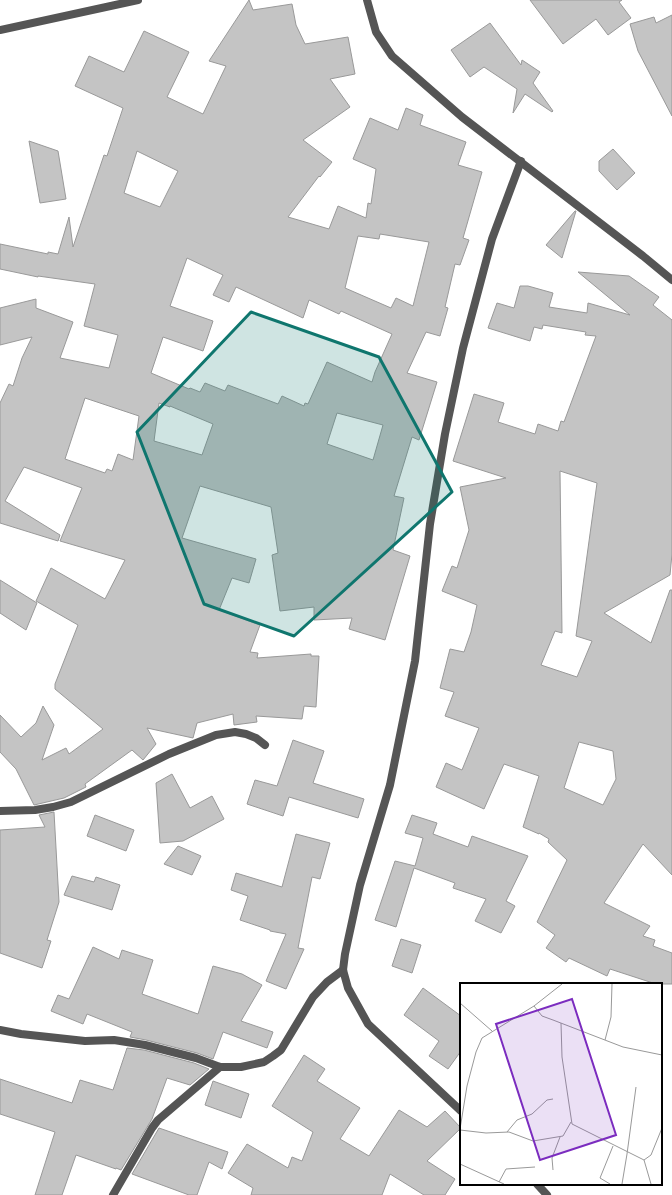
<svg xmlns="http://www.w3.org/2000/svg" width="672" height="1195" font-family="Montserrat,sans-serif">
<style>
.building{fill:#c4c4c4;stroke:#999;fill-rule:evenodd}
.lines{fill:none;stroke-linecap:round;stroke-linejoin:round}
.street{stroke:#555;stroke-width:8}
.marked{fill:#0f766e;fill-opacity:0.2;stroke:#0f766e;stroke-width:3;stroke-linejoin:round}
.inset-road{fill:none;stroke:#999;stroke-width:1}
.view{fill:#7b2cbf;fill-opacity:0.15;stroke:#7b2cbf;stroke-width:2}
.inset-edge{fill:none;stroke:#000;stroke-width:2}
</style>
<rect width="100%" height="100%" fill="#fff"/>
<g class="building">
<path d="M249 0 253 10 292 4 296 25 305 44 348 37 355 74 330 79 350 107 303 140 332 162 320 177 319 176 288 217 329 229 338 206 366 218 368 203 371 204 376 169 353 159 370 118 398 130 406 108 423 115 420 125 466 142 458 165 482 172 463 238 469 240 460 265 455 264 445 307 448 308 440 336 426 332 407 373 437 382 419 440 412 437 394 496 404 498 393 550 410 556 385 640 349 629 352 618 314 620V607L280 611 272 555 278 553 271 507 200 486 182 538 256 559 249 583 232 578 219 610 260 625 250 652 258 653 257 658 311 654V656H319L316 707 304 706 302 719 256 716 257 722 234 725 233 714 197 723 193 738 147 728 156 744 143 760 132 750 85 784 86 787 64 798 34 805 16 769 0 752V715L21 737 36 723 43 706 54 725 42 760 66 748 69 754 103 729 55 689V684L78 625 36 601 51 568 105 599 125 560 60 541 82 488 24 467 5 501 60 535 58 541 0 523V403L9 384 13 386 22 358 32 337 0 345V308L36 299V308L73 322 60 358 109 368 118 335 84 326 95 284 38 276V277L0 269V244L48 254V252L58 254 69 217 73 247 104 155 107 156 123 108 75 86 89 56 124 72 144 31 189 52 167 97 203 114 226 66 209 61ZM137 151 178 171 160 207 124 193ZM380 234 429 242 413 306 396 298 391 308 345 288 358 236 379 239ZM187 258 223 275 213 295 229 302 236 287 303 318 309 300 339 314 341 311 392 334 375 372 372 382 327 362 308 404 305 403 304 406 282 396 278 404 228 385 225 391 205 383 200 392 190 388 189 389 151 373 163 337 203 351 213 321 170 306ZM85 398 139 416 133 460 118 454 112 471 107 469 105 473 65 459ZM159 403 170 407V406L213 424 202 455 154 441ZM337 413 383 425 373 460 327 444Z"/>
<polygon points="530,0 622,0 619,2 631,18 608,35 596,19 563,44"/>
<polygon points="672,15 672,116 638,51 630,24 654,17 656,23"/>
<polygon points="490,23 521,65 522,60 540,72 533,83 553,111 552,112 525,94 513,113 517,89 484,67 470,77 451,50"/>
<polygon points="29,141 58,151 66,199 40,203"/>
<polygon points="613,149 635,173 617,190 599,171 599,161"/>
<polygon points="575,211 576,211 562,258 546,245"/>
<path d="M578 272 629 276 659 297 653 305 672 320V554L670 575 604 613 651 643 670 590H672V875L643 844 604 903 650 926 643 936 655 940 653 946 672 953V984H656L610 969 607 976 569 958 566 962 546 948 555 935 537 922 567 860 548 842 549 839 539 833V834L523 827 539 776 504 764 484 809 436 787 446 763 462 770 479 728 445 716 454 692 440 688 450 649 464 652 471 632 477 605 442 591 452 566 457 568 469 530 460 487 506 478 453 461 474 394 504 403 498 422 535 434 538 424 558 431 561 421 564 422 596 336 585 335 586 332 543 325 542 329 534 327 530 341 488 328 497 303 514 308 520 286H528L553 293 549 307 587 313 588 303 630 315ZM560 471 597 483 576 636 592 641 577 677 541 665 555 631 562 633ZM579 742 613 751 616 779 603 805 564 788Z"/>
<polygon points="0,580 37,603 26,630 0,613"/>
<polygon points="293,740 324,751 313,783 364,799 358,818 289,797 283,816 247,804 255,780 277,786"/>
<polygon points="172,774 190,808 212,796 224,819 183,841 160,843 156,783"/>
<polygon points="54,812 59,902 47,940 51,941 42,968 0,953 0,830 45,827 39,815"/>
<polygon points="95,815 134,830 126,851 87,836"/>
<polygon points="412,815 437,823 433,834 468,847 472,836 528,856 506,901 515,906 501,933 475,921 486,899 453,888 455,883 414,868 396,927 375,920 395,861 415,866 423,838 405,833"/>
<polygon points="296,834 330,843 320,879 312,877 298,948 304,949 286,989 266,981 286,934 270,931 270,930 240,920 248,896 231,890 236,873 282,887"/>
<polygon points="178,846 201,856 192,875 164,864"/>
<polygon points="72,876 94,882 96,877 120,885 112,910 64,895"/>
<polygon points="401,939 421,945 412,973 392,966"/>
<polygon points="93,947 119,959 122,950 153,960 142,994 198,1014 213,966 242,974 262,985 241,1021 273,1032 267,1048 223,1032 213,1059 197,1053 146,1040 130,1037 132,1032 87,1014 83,1024 51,1011 58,995 69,999"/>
<polygon points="423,988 461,1016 461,1051 448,1069 429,1056 439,1041 404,1015"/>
<polygon points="127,1048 144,1050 194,1063 209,1069 190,1085 167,1078 152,1119 121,1170 116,1168 116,1169 76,1155 62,1195 35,1195 55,1132 0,1114 0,1079 72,1103 80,1080 113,1090"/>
<polygon points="304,1055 325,1069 317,1081 360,1108 340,1139 369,1156 399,1110 427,1127 445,1111 461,1128 427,1161 455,1179 445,1195 424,1195 390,1174 382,1195 251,1195 253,1188 228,1173 247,1144 288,1168 292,1157 302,1161 313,1132 272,1106"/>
<polygon points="213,1081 249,1094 241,1118 205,1105"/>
<polygon points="159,1128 228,1152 222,1169 209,1162 197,1195 189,1195 132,1174"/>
</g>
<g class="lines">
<g class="street">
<polyline points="367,0 376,32 392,56 462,117 643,256 672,280"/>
<polyline points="0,30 138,0"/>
<polyline points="0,811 35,810 53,807 71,802 169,754 216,735 235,732 246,734 256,738 265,745"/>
<polyline points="0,1030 21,1034 85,1041 114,1040 145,1045 196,1058 220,1067 241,1067 264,1062 273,1056 281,1050 313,997 327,982 343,970"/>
<polyline points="461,1111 368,1024 348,988 343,970 345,954 360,885 390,785 415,661 430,524 445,434 463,348 492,239 521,161"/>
<polyline points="537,1184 547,1195"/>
<polyline points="113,1195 152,1128 158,1120 220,1067"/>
</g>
</g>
<path class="marked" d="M251 312 379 357 452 492 294 636 204 604 137 432Z"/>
<g transform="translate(460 983)">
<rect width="202" height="202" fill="#fff"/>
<path class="inset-road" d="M0 20 32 48M74 23 82 33 93 37 163 64 202 72M101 40 102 74 112 141 184 177 191 172 202 145M145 57 151 34 152 1M0 146 7 103 16 69 22 55 74 23 102 1M0 147 26 150 49 149 73 158 103 153 111 139M47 149 57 137 72 131 87 117 93 116M167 171 176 104M184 177 191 201M0 181 44 201M93 187 92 175 100 154M39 199 46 186 75 184M150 201 140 195 153 163M162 201 167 171"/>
<path class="view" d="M112 16 156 152 80 177 36 41Z"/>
<rect width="202" height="202" class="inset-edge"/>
</g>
</svg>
